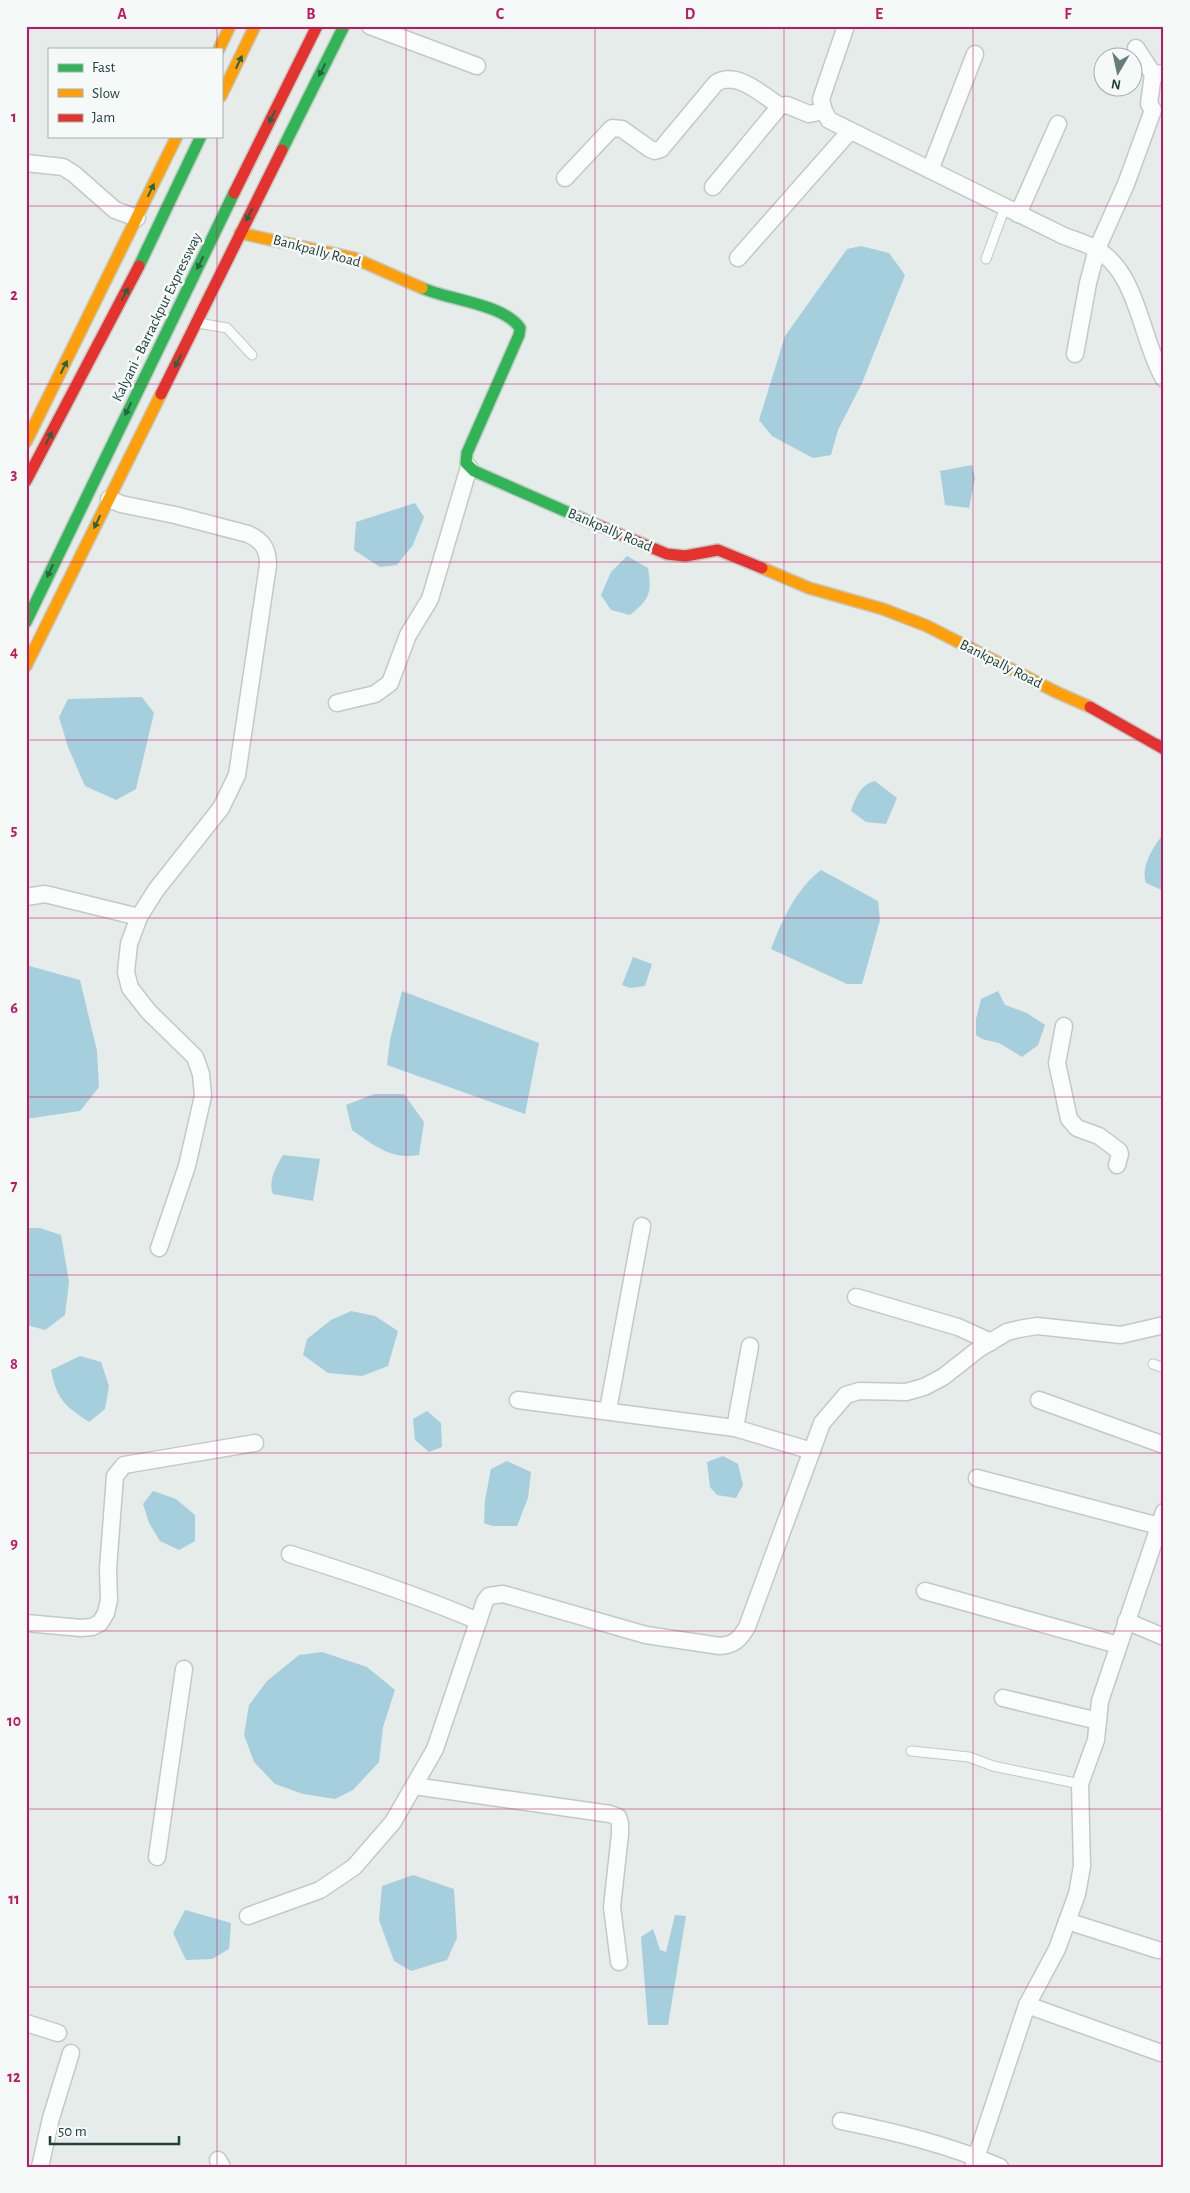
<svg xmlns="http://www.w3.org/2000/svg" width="1190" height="2193" font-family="'Alegreya Sans',sans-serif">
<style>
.water{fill:#a5cfdc}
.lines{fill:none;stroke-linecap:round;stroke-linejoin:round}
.lane-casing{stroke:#c3c9c7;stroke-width:11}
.street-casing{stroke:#c3c9c7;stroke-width:19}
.fast-casing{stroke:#c1cac7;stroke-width:14}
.slow-casing{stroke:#c1cac7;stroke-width:14}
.jam-casing{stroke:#c1cac7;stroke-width:14}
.lane{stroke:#fbfcfc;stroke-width:9}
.street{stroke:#fbfcfc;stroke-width:16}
.fast{stroke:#30b455;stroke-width:11}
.slow{stroke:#ff9f0a;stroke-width:11}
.jam{stroke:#e5322d;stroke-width:11}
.oneway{fill:#266444}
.grid{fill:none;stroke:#c2185b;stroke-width:1;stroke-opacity:0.55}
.labels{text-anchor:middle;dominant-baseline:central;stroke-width:5;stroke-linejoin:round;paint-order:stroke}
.street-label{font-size:15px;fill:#22413c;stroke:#f5faf8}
.neatline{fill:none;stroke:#c2185b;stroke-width:2}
.grid-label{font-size:16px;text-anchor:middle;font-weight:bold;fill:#c2185b}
</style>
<rect width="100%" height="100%" fill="#e6ecea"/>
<g class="water">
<polygon points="861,246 889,253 905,275 862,383 838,430 831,455 813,458 772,436 759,420 785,336 847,249"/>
<polygon points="972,465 975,478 969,508 945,505 940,471"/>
<polygon points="415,503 424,517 413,545 397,565 380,567 354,550 356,522"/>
<path d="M627 556 648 568C652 592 650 599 630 615L611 610 601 595 611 572Z"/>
<polygon points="142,697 154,713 136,789 116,800 85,786 68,747 59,717 68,699"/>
<path d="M875 781 897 798 886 824 866 822 851 811C856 797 860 785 875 781Z"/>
<path d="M1164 833V891L1146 883C1140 866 1154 846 1164 833Z"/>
<path d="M821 870 878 901 880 920 862 984H847L771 949C782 920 796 889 821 870Z"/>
<polygon points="633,957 652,964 645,986 630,988 622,985"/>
<polygon points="26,965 80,980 97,1051 99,1087 80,1111 26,1119"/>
<polygon points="402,991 539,1043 525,1114 387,1065 390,1040"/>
<polygon points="998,991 1005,1005 1027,1013 1045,1025 1038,1045 1022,1057 999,1043 982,1039 976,1035 976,1019 981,999"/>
<path d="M374 1094H404L424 1122 419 1155C390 1160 374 1145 352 1130L346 1105Z"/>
<path d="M283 1155 320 1159 313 1201 273 1194C268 1180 276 1167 283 1155Z"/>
<polygon points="26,1228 40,1228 61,1235 69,1282 65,1315 45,1330 26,1325"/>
<polygon points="351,1311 375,1316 398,1331 388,1366 362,1376 328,1373 303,1355 307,1339 331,1320"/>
<path d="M80 1356 101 1362 109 1386 105 1409 89 1422C65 1406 57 1400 51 1370Z"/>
<polygon points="427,1411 441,1423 442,1447 429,1452 415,1440 413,1419"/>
<polygon points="723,1456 738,1464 743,1485 736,1498 717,1495 710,1487 707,1462"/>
<polygon points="507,1461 531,1472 528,1498 517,1526 492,1526 484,1523 485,1500 491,1469"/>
<polygon points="153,1491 176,1499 195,1515 195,1541 179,1550 160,1541 149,1523 143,1504"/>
<polygon points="322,1652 367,1667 395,1690 383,1727 379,1762 353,1790 335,1799 303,1794 275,1784 254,1762 244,1735 249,1705 267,1681 299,1655"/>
<polygon points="413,1875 454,1889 457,1938 447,1960 411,1971 394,1961 379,1920 382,1886"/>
<polygon points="185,1910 231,1923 229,1949 212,1959 186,1960 173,1933"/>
<polygon points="675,1915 686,1916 668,2025 648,2025 641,1937 653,1929 660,1950 666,1952"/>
</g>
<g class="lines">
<g class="lane-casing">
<g id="lane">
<polyline points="986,259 1005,207"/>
<polyline points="198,323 227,328 252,355"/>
<polyline points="1153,1364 1164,1368"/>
<polyline points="911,1751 969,1757 993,1766 1080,1784"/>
</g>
</g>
<g class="street-casing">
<g id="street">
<polyline points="370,26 477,66"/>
<path d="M846 26 821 99 824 111 829 120 1064 236C1074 240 1086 243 1096 249 1138 272 1141 340 1164 379"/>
<polyline points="1136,48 1153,74"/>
<polyline points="26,163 63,167 74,174 115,210 137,218"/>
<polyline points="930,170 975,54"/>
<path d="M565 178 612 128 622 129 650 149 655 151 661 149 716 83C737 70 762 95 780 106"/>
<polyline points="713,187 780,106 787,105 809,114 824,111"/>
<polyline points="1018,214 1058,124"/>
<polyline points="738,258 850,131"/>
<polyline points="1075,354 1088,283 1097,249 1126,184 1153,110 1149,104 1153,74 1164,73"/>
<path d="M109 499 121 504 175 515 248 534C263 541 268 549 268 565L237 775 221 808 156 890 139 917 129 944 126 972 130 988 149 1012 195 1057 201 1074 203 1096 187 1166 159 1248"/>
<polyline points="337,703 375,694 390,683 408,635 430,599 469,467"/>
<polyline points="26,897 45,894 139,917"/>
<polyline points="1064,1026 1057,1063 1069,1119 1077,1128 1099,1136 1119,1151 1120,1154 1117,1165"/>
<polyline points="856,1297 958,1327 991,1342"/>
<polyline points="518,1400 735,1428 812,1451"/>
<polyline points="1039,1400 1164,1445"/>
<polyline points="608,1410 642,1226"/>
<polyline points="735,1428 750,1346"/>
<polyline points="977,1478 1159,1526"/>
<path d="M290 1554C354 1574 417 1595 478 1621"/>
<polyline points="925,1591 1118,1645"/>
<polyline points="1126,1621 1164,1637"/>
<polyline points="26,1623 81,1628 92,1627 100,1623 106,1613 109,1600 108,1569 115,1476 124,1465 255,1443"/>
<polyline points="1003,1698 1098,1721"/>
<polyline points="414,1786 610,1814 618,1817 620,1823 620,1834 612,1907 619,1962"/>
<polyline points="157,1857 184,1669"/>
<path d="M248 1916 320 1890 354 1867 393 1822 435 1749 485 1601 489 1596 503 1594 646 1635 720 1646C734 1645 740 1639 747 1627L822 1423 846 1395 859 1391 906 1392 924 1387 943 1377 980 1348 1007 1332 1019 1329 1037 1326 1121 1335 1164 1325"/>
<polyline points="1067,1921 1158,1950"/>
<polyline points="1027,2005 1164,2054"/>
<polyline points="26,2023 58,2033"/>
<path d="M841 2121C896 2132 949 2145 1000 2167"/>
<polyline points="218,2160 222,2167"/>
<polyline points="40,2167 51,2118 71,2053"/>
<polyline points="973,2167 1027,2005 1057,1949 1077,1894 1082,1866 1080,1784 1096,1740 1100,1701 1164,1512"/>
</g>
</g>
<g class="fast-casing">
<g id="fast">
<polyline points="282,150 344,26"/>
<polyline points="139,266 201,136"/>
<path d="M422 288C449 300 504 304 520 328L519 335 467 453 466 463 474 471 583 519"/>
<polyline points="26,622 234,193"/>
</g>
</g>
<g class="slow-casing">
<g id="slow">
<polyline points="219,49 230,26"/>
<polyline points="221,96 255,26"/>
<polyline points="240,233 354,258 422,288"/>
<polyline points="26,442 177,136"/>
<polyline points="762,568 809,588 883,609 927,626 1056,692 1090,707"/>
<polyline points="26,666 161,394"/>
</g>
</g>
<g class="jam-casing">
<g id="jam">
<polyline points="234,193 317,26"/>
<polyline points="161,394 282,150"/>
<polyline points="26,481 139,266"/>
<polyline points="583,519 667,554 685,556 718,550 762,568"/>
<polyline points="1090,707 1164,749"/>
</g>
</g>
<use href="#lane" class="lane"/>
<use href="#street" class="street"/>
<use href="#fast" class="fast"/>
<use href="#slow" class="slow"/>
<use href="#jam" class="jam"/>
</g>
<defs><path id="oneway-solid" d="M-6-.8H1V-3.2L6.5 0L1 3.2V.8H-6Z" transform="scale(1.25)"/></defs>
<g class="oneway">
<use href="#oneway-solid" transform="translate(239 62) rotate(-65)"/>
<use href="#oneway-solid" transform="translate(322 70) rotate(117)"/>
<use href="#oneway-solid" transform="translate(272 117) rotate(117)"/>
<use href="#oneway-solid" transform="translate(151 190) rotate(-64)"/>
<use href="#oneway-solid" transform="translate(249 215) rotate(117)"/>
<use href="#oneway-solid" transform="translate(200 263) rotate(116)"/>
<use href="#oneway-solid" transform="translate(125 294) rotate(-62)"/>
<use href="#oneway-solid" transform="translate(178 361) rotate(117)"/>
<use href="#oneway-solid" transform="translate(64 367) rotate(-63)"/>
<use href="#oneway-solid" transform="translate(128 409) rotate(116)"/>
<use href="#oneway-solid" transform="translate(49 438) rotate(-62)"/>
<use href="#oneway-solid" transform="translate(97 522) rotate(116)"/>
<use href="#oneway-solid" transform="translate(50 571) rotate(115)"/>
</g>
<path class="grid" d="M217 26V49M406 26V2167M595 26V2167M784 26V2167M973 26V2167M217 136V2167M26 206H1164M26 384H1164M26 562H1164M26 740H1164M26 918H1164M26 1097H1164M26 1275H1164M26 1453H1164M26 1631H1164M26 1809H1164M26 1987H1164"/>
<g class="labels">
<g class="street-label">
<text transform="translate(317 251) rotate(15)">Bankpally Road</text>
<text transform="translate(157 317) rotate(-64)">Kalyani - Barrackpur Expressway</text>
<text transform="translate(610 530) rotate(23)">Bankpally Road</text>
<text transform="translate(1001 664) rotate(27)">Bankpally Road</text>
</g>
</g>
<rect width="1190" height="2193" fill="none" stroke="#f5faf8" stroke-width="55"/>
<rect x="48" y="48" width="175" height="90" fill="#f5faf8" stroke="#a1b0ad"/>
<rect x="58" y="64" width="25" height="8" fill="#30b455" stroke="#a1b0ad"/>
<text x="92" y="72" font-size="15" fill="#22413c">Fast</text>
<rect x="58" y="89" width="25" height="8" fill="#ff9f0a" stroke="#a1b0ad"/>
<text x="92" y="98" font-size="15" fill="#22413c">Slow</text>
<rect x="58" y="114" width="25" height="8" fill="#e5322d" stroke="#a1b0ad"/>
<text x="92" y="122" font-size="15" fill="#22413c">Jam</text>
<g transform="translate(1118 72) rotate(189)"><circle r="24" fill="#f5faf8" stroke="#a1b0ad"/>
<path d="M0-4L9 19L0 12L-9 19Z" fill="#677d79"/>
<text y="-8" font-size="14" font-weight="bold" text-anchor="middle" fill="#22413c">N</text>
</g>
<path d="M50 2136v8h129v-8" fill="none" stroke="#22413c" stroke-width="2.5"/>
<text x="58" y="2136" font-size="15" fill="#22413c" stroke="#f5faf8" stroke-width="4" paint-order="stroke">50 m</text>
<rect x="28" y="28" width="1134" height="2138" class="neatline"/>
<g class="grid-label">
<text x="122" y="19">A</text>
<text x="311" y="19">B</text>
<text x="500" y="19">C</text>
<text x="690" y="19">D</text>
<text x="879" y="19">E</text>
<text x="1068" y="19">F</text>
<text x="14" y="122">1</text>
<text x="14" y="300">2</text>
<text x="14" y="479">3</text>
<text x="14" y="657">4</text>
<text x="14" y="835">5</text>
<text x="14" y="1013">6</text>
<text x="14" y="1191">7</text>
<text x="14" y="1369">8</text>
<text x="14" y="1548">9</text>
<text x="14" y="1726">10</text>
<text x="14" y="1904">11</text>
<text x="14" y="2082">12</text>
</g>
</svg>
